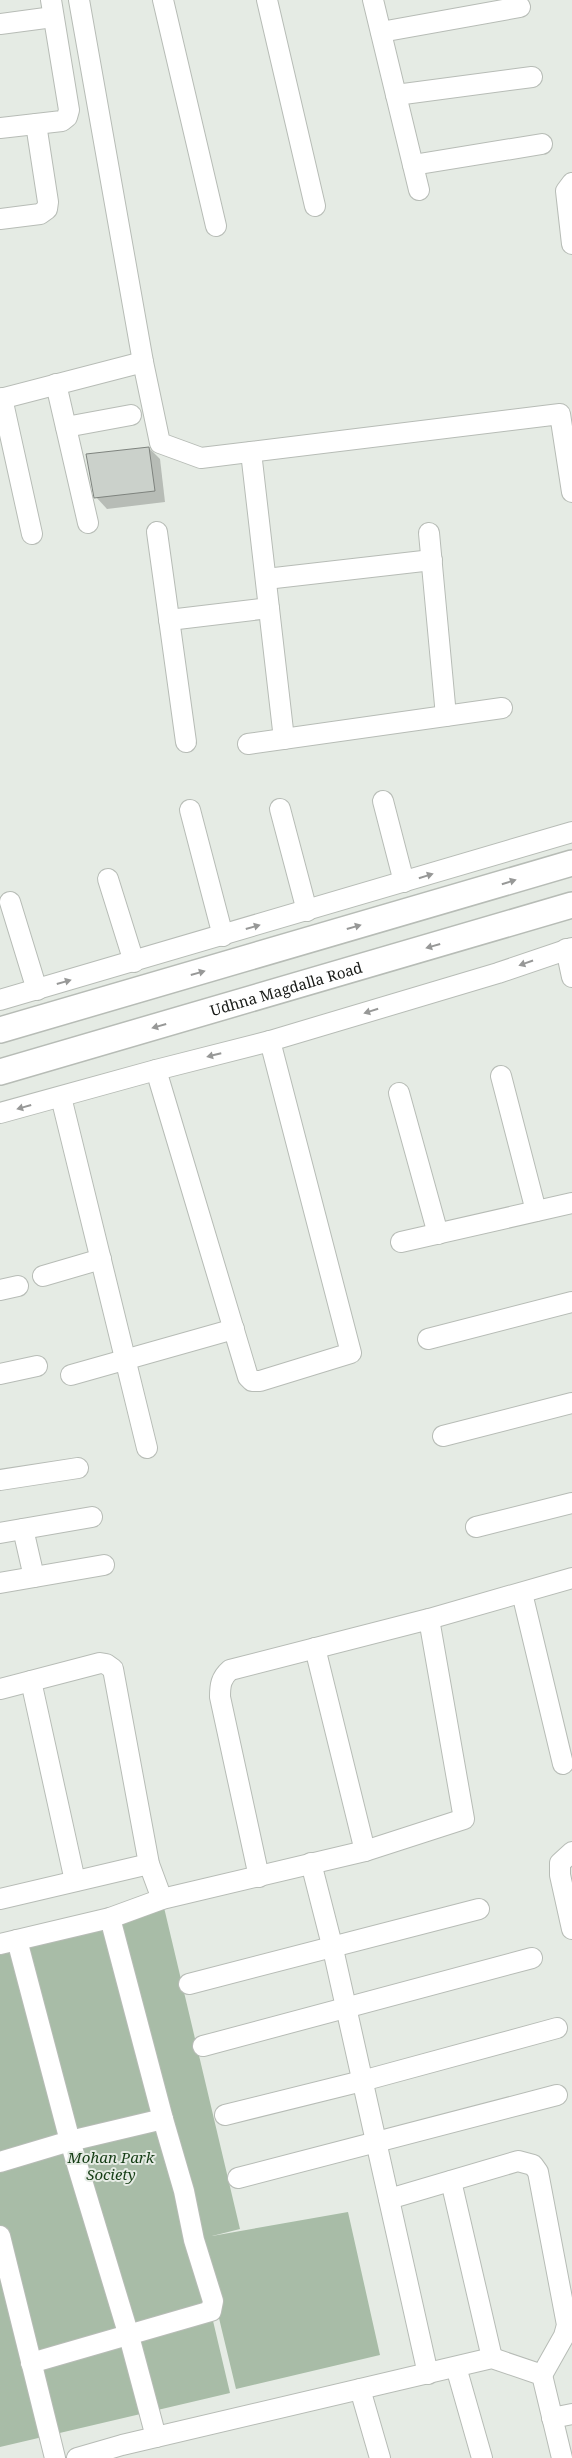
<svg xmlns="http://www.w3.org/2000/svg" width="572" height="2458" font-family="'Noto Serif',serif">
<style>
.green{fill:#a8bca7}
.shadow{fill:#0003}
.building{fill:#cbd1cb;stroke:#7e837e}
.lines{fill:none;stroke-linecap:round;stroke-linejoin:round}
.minor-casing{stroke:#b7bcb6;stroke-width:22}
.major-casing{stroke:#b7bcb6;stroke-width:28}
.minor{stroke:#fff;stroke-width:20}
.major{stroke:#fff;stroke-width:25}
.oneway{fill:#979897}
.labels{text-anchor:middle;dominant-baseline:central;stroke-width:4;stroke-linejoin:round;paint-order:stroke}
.street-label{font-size:15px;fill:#181a17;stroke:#e5ebe4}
.park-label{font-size:15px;font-style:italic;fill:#153d15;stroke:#e5ebe4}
</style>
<rect width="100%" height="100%" fill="#e5ebe4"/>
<polygon class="green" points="162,1899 240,2229 212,2236 348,2212 380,2355 236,2389 200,2239 194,2240 230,2393 0,2447 0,1937"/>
<polygon class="shadow" points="149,448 160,459 165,502 107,509 96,497"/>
<polygon class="building" points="149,447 155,491 94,498 86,454"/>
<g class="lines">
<g class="minor-casing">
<g id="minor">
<polyline points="79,0 143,362 160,443 201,458 560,414 572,492"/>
<polyline points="163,0 216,226"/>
<polyline points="267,0 315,206"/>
<polyline points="373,0 419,190"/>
<polyline points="0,24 53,17"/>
<polyline points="381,32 520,7"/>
<polyline points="396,95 532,77"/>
<polyline points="0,128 62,121 67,117 69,110 51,0"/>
<polyline points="413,165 542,144"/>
<polyline points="572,183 566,191 572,244"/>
<polyline points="0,219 40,214 47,209 48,202 36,124"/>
<polyline points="56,384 88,523"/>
<polyline points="2,398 32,534"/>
<polyline points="0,399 143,362"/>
<polyline points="66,427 131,415"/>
<polyline points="251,452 284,739"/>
<polyline points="157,532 186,742"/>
<polyline points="429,533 446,716"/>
<polyline points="266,579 432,560"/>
<polyline points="169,620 269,608"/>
<polyline points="248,744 502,708"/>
<polyline points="383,801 404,882"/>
<polyline points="280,809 307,911"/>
<polyline points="190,810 223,936"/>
<polyline points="108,879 134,962"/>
<polyline points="10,902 37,990"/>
<polyline points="566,949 572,977"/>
<polyline points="0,1000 572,832"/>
<polyline points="156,1070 248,1377 252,1381 260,1381 351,1353 270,1041"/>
<polyline points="501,1076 536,1211"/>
<polyline points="399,1093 438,1234"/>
<polyline points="61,1097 147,1448"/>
<polyline points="0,1113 156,1070 270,1041 498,973 572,948"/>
<polyline points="401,1242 572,1203"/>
<polyline points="43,1276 101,1259"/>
<polyline points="0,1290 18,1286"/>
<polyline points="428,1339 572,1302"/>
<polyline points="0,1374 37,1366"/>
<polyline points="71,1375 234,1329"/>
<polyline points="443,1436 572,1403"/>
<polyline points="0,1480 78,1468"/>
<polyline points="476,1527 572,1503"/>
<polyline points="23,1529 34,1577"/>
<polyline points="0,1533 92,1517"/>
<polyline points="0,1583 104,1565"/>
<polyline points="522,1593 563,1764"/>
<polyline points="315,1648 365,1851"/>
<polyline points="31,1681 75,1881"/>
<polyline points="0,1689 100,1663 106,1664 113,1669 149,1864 162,1899"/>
<polyline points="572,1852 560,1863 560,1875 572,1929"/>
<polyline points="311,1863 333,1949 428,2374"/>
<path d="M259 1877 220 1697C220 1685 221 1678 230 1670L429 1619 572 1578"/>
<polyline points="0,1899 149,1864"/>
<polyline points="17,1940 70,2141 129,2336 156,2437"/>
<polyline points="0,1944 110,1918 162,1899 365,1851 464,1819 429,1619"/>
<polyline points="189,1984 479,1909"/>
<polyline points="203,2046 532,1958"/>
<polyline points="225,2115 362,2081 557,2028"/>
<polyline points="0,2162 70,2141 163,2119"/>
<polyline points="238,2178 557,2095"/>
<polyline points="451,2181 492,2358"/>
<polyline points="389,2199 518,2161 533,2165 538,2172 567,2325 564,2336 542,2375"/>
<polyline points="0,2236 55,2458"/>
<polyline points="31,2363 211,2311 213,2301 194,2240 184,2191 163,2119 110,1918"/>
<polyline points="456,2367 482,2458"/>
<polyline points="360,2389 380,2458"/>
<polyline points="552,2418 572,2414"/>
<polyline points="77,2458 122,2445 492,2358 542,2375 562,2458"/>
</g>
</g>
<g class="major-casing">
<g id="major">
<polyline points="0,1030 572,863"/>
<path id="s1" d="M0 1072 572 905"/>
</g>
</g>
<use href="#minor" class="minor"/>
<use href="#major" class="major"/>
</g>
<defs><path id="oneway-solid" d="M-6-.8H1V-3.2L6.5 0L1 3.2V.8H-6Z" transform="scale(1.25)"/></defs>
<g class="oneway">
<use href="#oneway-solid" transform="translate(426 876) rotate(-17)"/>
<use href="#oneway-solid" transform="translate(509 882) rotate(-17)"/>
<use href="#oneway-solid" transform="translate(253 927) rotate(-16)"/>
<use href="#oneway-solid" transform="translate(354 927) rotate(-16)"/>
<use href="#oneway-solid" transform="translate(433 946) rotate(164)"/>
<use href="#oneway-solid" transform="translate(526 963) rotate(161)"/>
<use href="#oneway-solid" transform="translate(198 973) rotate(-16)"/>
<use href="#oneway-solid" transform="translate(64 982) rotate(-16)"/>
<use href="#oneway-solid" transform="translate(371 1011) rotate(163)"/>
<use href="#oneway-solid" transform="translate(159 1026) rotate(164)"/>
<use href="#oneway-solid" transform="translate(214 1055) rotate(166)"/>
<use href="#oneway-solid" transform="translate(24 1107) rotate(164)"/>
</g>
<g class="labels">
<g class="street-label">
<text stroke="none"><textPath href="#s1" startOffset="298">Udhna Magdalla Road</textPath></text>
</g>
<g class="park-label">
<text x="111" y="2157">Mohan Park<tspan x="111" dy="17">Society</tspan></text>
</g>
</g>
</svg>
